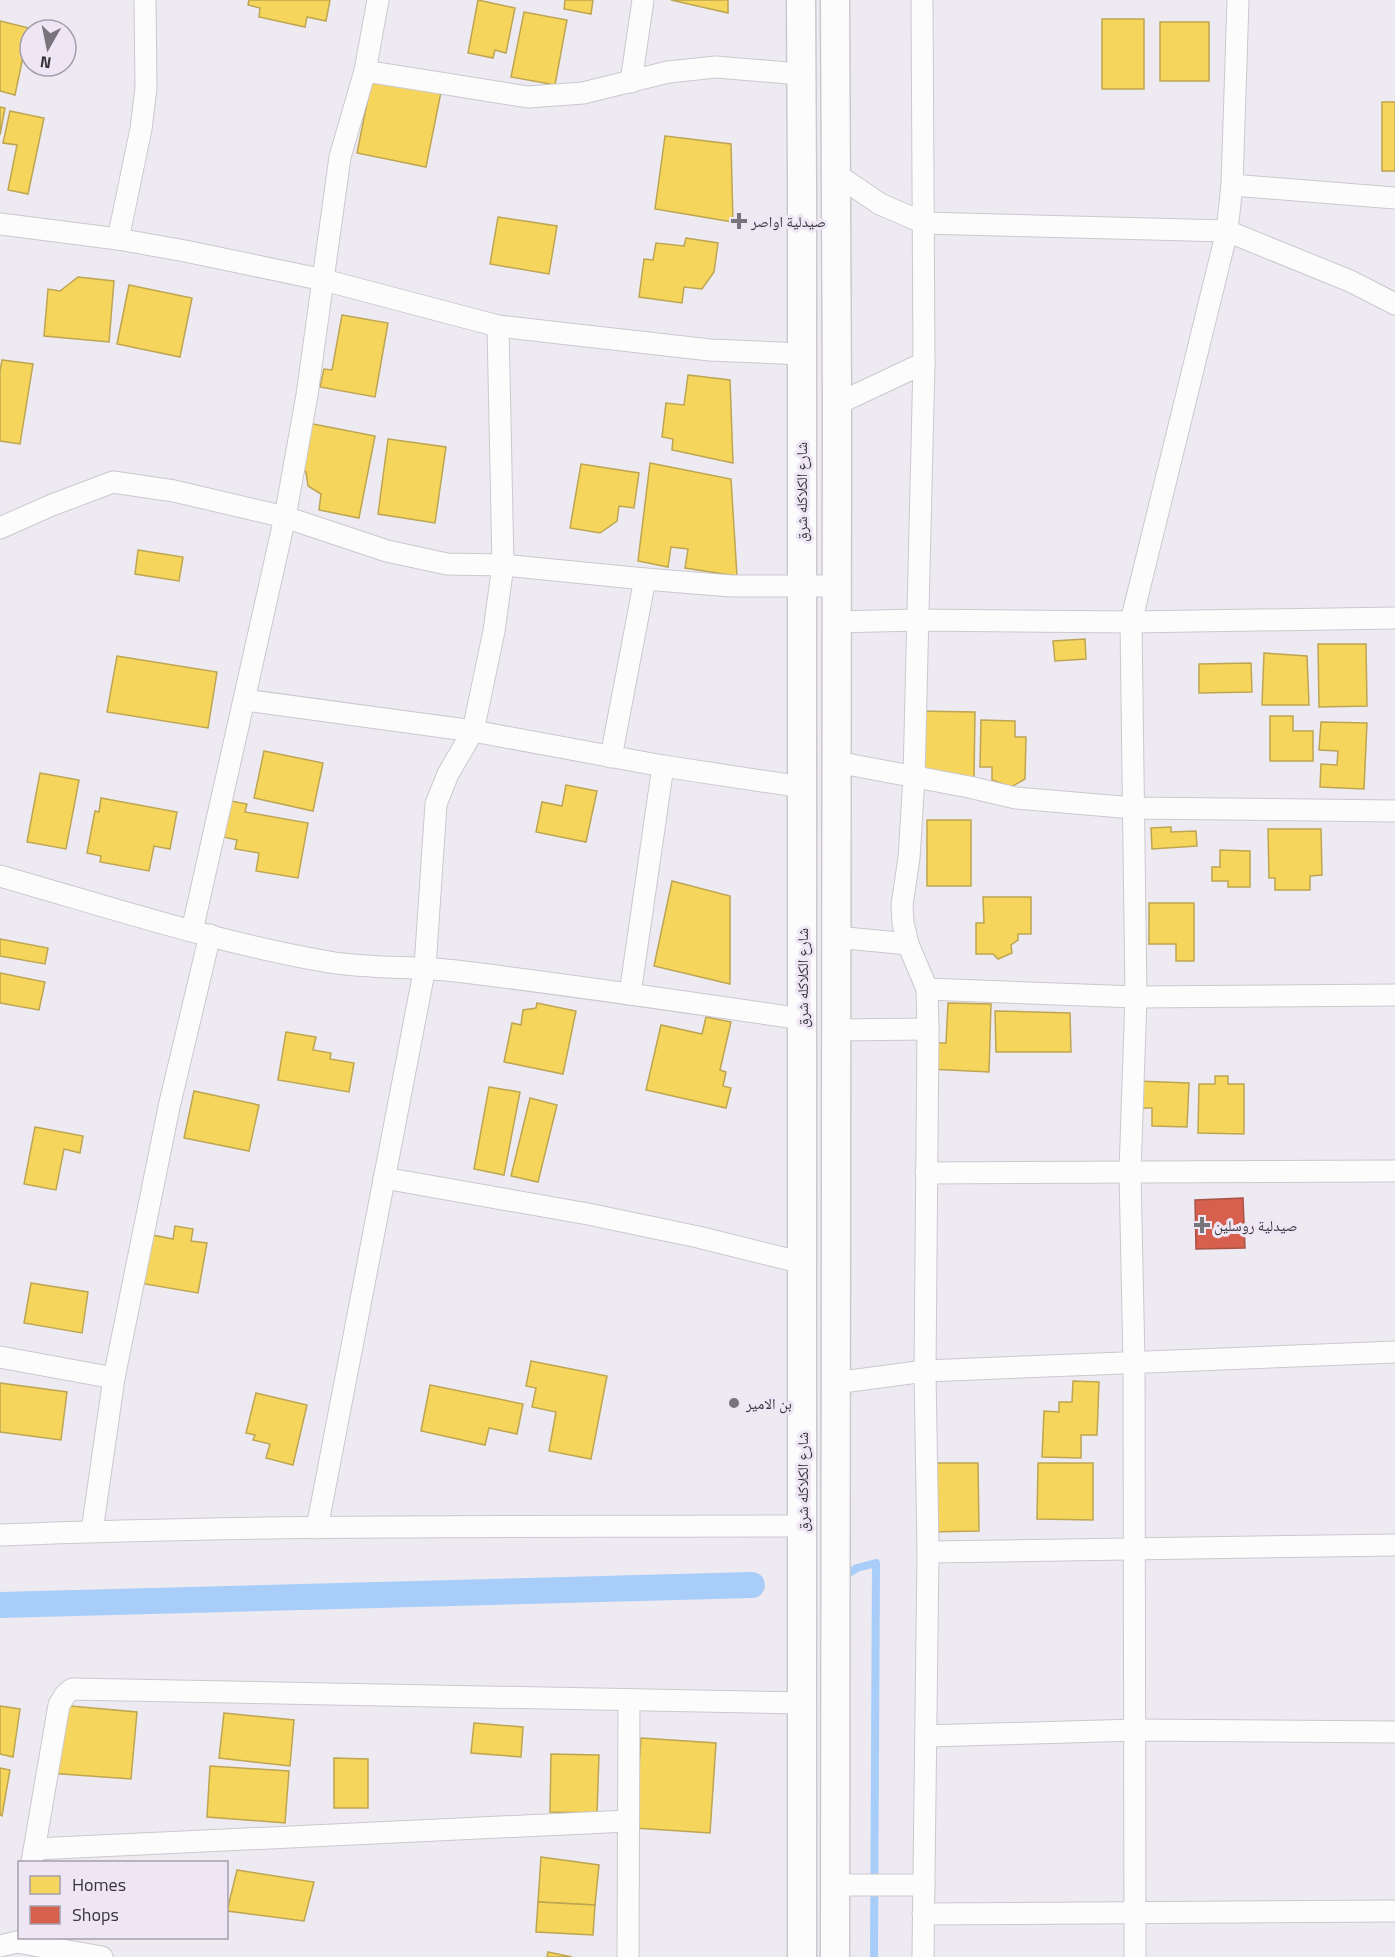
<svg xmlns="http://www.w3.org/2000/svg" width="1395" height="1957" font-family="'Titillium Web','Noto Naskh Arabic',sans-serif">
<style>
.homes{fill:#f6d55c;stroke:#bda552;stroke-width:1.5}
.shops{fill:#d6604d;stroke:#a75348;stroke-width:1.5}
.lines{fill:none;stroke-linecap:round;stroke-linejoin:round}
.stream{stroke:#a7cdf8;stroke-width:8}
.canal{stroke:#a7cdf8;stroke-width:26}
.street-casing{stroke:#cbc8ce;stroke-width:23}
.secondary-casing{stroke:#cbc8ce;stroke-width:31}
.street{stroke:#fcfcfd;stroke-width:21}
.secondary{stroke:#fcfcfd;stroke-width:28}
.poi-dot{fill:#78747b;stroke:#eee6f5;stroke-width:2}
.labels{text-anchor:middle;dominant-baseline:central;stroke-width:6;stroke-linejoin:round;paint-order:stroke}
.poi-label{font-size:15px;fill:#38353b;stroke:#eee6f5;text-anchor:start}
.street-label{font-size:15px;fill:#38353b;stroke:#eee6f5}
</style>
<rect width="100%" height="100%" fill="#eeeaf2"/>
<g class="homes">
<polygon points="249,0 330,0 326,21 307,17 305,27 259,17 260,8 248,5"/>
<polygon points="478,0 515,8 506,53 495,50 493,58 468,53"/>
<polygon points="565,0 593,0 591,14 564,9"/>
<polygon points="671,0 728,0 728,13"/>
<polygon points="524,12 567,20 555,85 511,77"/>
<rect x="1102" y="19" width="42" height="70"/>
<polygon points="0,21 29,28 15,95 0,91"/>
<rect x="1160" y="22" width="49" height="59"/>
<polygon points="372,78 441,92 426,167 357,153"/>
<rect x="1382" y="102" width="13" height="69"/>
<polygon points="0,107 5,108 0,135"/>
<polygon points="10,111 44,118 28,194 8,190 17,145 3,143"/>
<polygon points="665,136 731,144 733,222 655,209"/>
<polygon points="498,217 557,226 549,274 490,264"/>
<polygon points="686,238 718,243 714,272 702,289 684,287 682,303 639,297 644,259 653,260 656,243 684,246"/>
<polygon points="78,277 114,281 109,342 44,336 48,289 60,291"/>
<polygon points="129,285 192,298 180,357 117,344"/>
<polygon points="342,315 388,323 375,397 320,387 324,369 332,370"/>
<polygon points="2,360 33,364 20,444 0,441 0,371"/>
<polygon points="688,375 730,380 733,463 672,450 673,439 662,437 666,403 684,405"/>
<polygon points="308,423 375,436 359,518 319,510 321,494 308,486 306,472 299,471"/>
<polygon points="388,439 446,447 435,523 378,514"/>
<polygon points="650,463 731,479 737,576 685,568 688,549 671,547 668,567 638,561"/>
<polygon points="581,464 639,473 634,508 619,506 617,521 600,533 570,528"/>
<polygon points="138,550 183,557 179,581 135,574"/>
<polygon points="1085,639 1086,659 1055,661 1053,641"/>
<polygon points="1318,644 1366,644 1367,706 1319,707"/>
<polygon points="1264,653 1307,656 1309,705 1262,705"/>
<polygon points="117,656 217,672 208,728 107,712"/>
<polygon points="1251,663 1252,692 1199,693 1199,664"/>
<polygon points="916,711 975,712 974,778 915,777"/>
<polygon points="1270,716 1293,716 1293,731 1313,731 1313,761 1270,761"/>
<polygon points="981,720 1015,721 1015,737 1026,737 1025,779 1011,787 992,780 992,767 980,767"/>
<polygon points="1321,722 1367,723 1364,789 1320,787 1321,764 1337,765 1338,751 1319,750"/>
<polygon points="264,751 323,763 313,811 254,798"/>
<polygon points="40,773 79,780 66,849 27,842"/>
<polygon points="566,785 597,791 586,842 536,832 542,802 562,806"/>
<polygon points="101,798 177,812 170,849 154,846 149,871 100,862 101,856 87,853 95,811 99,812"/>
<polygon points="226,800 247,804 245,812 308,823 298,878 256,871 259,853 235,849 237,840 219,836"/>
<rect x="927" y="820" width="44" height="66"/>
<polygon points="1171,827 1171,832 1196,831 1197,846 1152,849 1151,828"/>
<polygon points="1268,829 1321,829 1322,875 1310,876 1310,890 1275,890 1275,878 1269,878"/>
<polygon points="1220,850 1250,851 1250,887 1228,887 1228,881 1212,881 1212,867 1220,867"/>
<polygon points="672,881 730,896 730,984 654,966"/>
<polygon points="983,897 1031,897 1031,934 1018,934 1018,940 1011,945 1012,953 998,959 993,954 976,954 976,923 984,923"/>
<polygon points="1149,903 1194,903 1194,961 1176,961 1176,944 1149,944"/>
<polygon points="0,939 48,948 45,964 0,956"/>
<polygon points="0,973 45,982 39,1010 0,1003"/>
<polygon points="537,1003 576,1011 563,1074 504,1062 512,1023 521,1025 523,1010 536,1008"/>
<polygon points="948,1003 991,1004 989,1072 929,1069 930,1043 946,1043"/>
<polygon points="995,1011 1070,1013 1071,1052 996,1052"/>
<polygon points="706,1017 731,1022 720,1070 726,1072 723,1086 731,1088 726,1108 646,1090 661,1025 702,1034"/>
<polygon points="286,1032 316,1037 313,1050 331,1053 330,1059 354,1063 349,1092 278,1080"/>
<polygon points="1215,1076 1228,1076 1228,1084 1244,1084 1244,1134 1198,1133 1199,1084 1215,1084"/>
<polygon points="1136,1081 1189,1083 1187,1127 1152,1126 1152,1108 1135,1108"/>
<polygon points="489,1087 520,1092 504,1175 474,1169"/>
<polygon points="194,1091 259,1105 249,1151 184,1138"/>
<polygon points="530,1098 557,1105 538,1182 511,1176"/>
<polygon points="35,1127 83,1136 80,1153 64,1149 56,1190 24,1184"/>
<polygon points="175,1226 193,1229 191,1241 207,1243 198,1293 139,1283 147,1234 173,1239"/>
<polygon points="31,1283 88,1292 82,1333 24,1323"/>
<polygon points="531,1361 607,1376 591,1459 549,1451 556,1412 532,1407 536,1388 526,1386"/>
<polygon points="1073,1381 1099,1382 1097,1435 1081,1435 1081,1458 1042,1457 1044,1411 1059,1412 1059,1402 1072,1402"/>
<polygon points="0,1383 67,1392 61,1440 0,1432"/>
<polygon points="430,1385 523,1404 517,1434 489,1428 485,1445 421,1431"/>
<polygon points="256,1393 307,1405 293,1465 266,1458 270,1444 253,1440 255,1435 246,1433"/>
<polygon points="927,1463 978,1463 979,1531 928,1532"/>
<polygon points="1038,1463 1093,1463 1093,1520 1037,1519"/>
<polygon points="59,1705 137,1712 131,1779 48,1773"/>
<polygon points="0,1706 20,1709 13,1757 0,1754"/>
<polygon points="224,1713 294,1720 290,1766 219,1758"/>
<polygon points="474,1723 523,1727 521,1757 471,1753"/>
<polygon points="641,1738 716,1743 710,1833 635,1828"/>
<polygon points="551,1754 599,1755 597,1813 550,1812"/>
<polygon points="334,1758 368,1759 368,1808 334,1808"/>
<polygon points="210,1766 289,1771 285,1823 207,1817"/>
<polygon points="0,1768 10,1770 2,1816 0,1815"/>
<polygon points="541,1857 599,1865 595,1905 538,1902"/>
<polygon points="237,1870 314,1882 304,1921 227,1911"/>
<polygon points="538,1902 595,1905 593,1935 536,1932"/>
<polygon points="548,1952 572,1957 547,1957"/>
</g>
<polygon class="shops" points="1243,1198 1245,1248 1196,1249 1195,1200"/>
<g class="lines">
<polyline class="stream" points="847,1574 857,1568 876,1563 874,1957"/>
<polyline class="canal" points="0,1605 752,1585"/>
<g class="street-casing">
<g id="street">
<polyline points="922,0 924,363 914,777 909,858 902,905 903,923 908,944 927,989 928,1029 925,1371 928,1552 923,1957"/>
<polyline points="365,71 528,97 583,93 668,72 716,67 800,74"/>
<polyline points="631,82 643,0"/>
<polyline points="836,174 880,204 924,223 1227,231 1350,281 1395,304"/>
<polyline points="1232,185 1395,198"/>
<polyline points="0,224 118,239 185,251 324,280 498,326 710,350 802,354"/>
<polyline points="118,239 141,129 146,88 145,0"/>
<polyline points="837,404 924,363"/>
<polyline points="0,528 52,505 113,482 174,491 285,517 387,551 447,564 503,565 645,579 731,586 836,586"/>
<polyline points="836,622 917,620 1131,622 1395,618"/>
<polyline points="245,700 473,731 663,766 802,787"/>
<polyline points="611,757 645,579"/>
<polyline points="836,762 969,787 1016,798 1133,808 1395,811"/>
<path d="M0 876C109 907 218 943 329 962 371 969 414 966 456 971 572 985 687 1002 802 1019"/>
<polyline points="192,931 285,517 307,395 340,157 365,71 378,0"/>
<polyline points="836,937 908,944"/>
<polyline points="927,989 1136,997 1395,995"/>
<polyline points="630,994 663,766"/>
<polyline points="836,1030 928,1029"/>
<polyline points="926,1173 1395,1171"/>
<polyline points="384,1178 588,1214 698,1237 803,1263"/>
<polyline points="0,1357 114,1378"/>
<polyline points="835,1383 925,1371 1395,1352"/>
<polyline points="317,1528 425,967 436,804 448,774 473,731 494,631 503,565 498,326"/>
<polyline points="92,1531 114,1378 169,1107 210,935"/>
<path d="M0 1535C267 1524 535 1527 802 1526"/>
<polyline points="928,1552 1395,1545"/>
<polyline points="926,1736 1136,1730 1395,1732"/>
<polyline points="35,1849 628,1821"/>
<polyline points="32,1862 59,1705 65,1695 72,1689 802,1703"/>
<polyline points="835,1885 924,1885"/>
<polyline points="923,1914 1395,1911"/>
<polyline points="0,1946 17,1942 102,1957"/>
<polyline points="628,1957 629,1700"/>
<polyline points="1135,1957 1134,1362 1130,1172 1136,997 1131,622 1227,231 1232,185 1238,0"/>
</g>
</g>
<g class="secondary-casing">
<g id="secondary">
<polyline points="801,0 802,183 802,1957"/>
<polyline points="835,1957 837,404 835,0"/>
</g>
</g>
<use href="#street" class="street"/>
<use href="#secondary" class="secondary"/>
</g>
<g class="poi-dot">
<path d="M736 212h6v6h6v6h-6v6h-6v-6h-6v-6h6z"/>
<path d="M1199 1216h6v6h6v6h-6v6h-6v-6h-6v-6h6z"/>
<circle cx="734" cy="1403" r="6"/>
</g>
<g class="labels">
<g class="poi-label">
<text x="751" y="221">صيدلية اواصر</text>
<text x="1214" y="1225">صيدلية روسلين</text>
<text x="746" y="1403">بن الامير</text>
</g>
<g class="street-label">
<text transform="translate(801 492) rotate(-90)">شارع الكلاكله شرق</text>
<text transform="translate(802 978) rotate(-90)">شارع الكلاكله شرق</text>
<text transform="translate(802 1482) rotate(-90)">شارع الكلاكله شرق</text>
</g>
</g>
<rect x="18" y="1861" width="210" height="78" fill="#eee6f5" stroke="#a59fab" stroke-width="1.5"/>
<rect x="30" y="1876" width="30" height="18" fill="#f6d55c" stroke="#a59fab" stroke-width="1.5"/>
<text x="72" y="1891" font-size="18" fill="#38353b">Homes</text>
<rect x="30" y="1906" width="30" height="18" fill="#d6604d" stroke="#a59fab" stroke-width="1.5"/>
<text x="72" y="1921" font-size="18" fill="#38353b">Shops</text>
<g transform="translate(48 48) rotate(189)"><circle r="28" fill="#eee6f5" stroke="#a59fab" stroke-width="1.5"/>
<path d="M0-4.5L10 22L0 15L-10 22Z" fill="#78747b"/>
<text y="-9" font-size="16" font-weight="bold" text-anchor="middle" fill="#38353b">N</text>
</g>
</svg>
